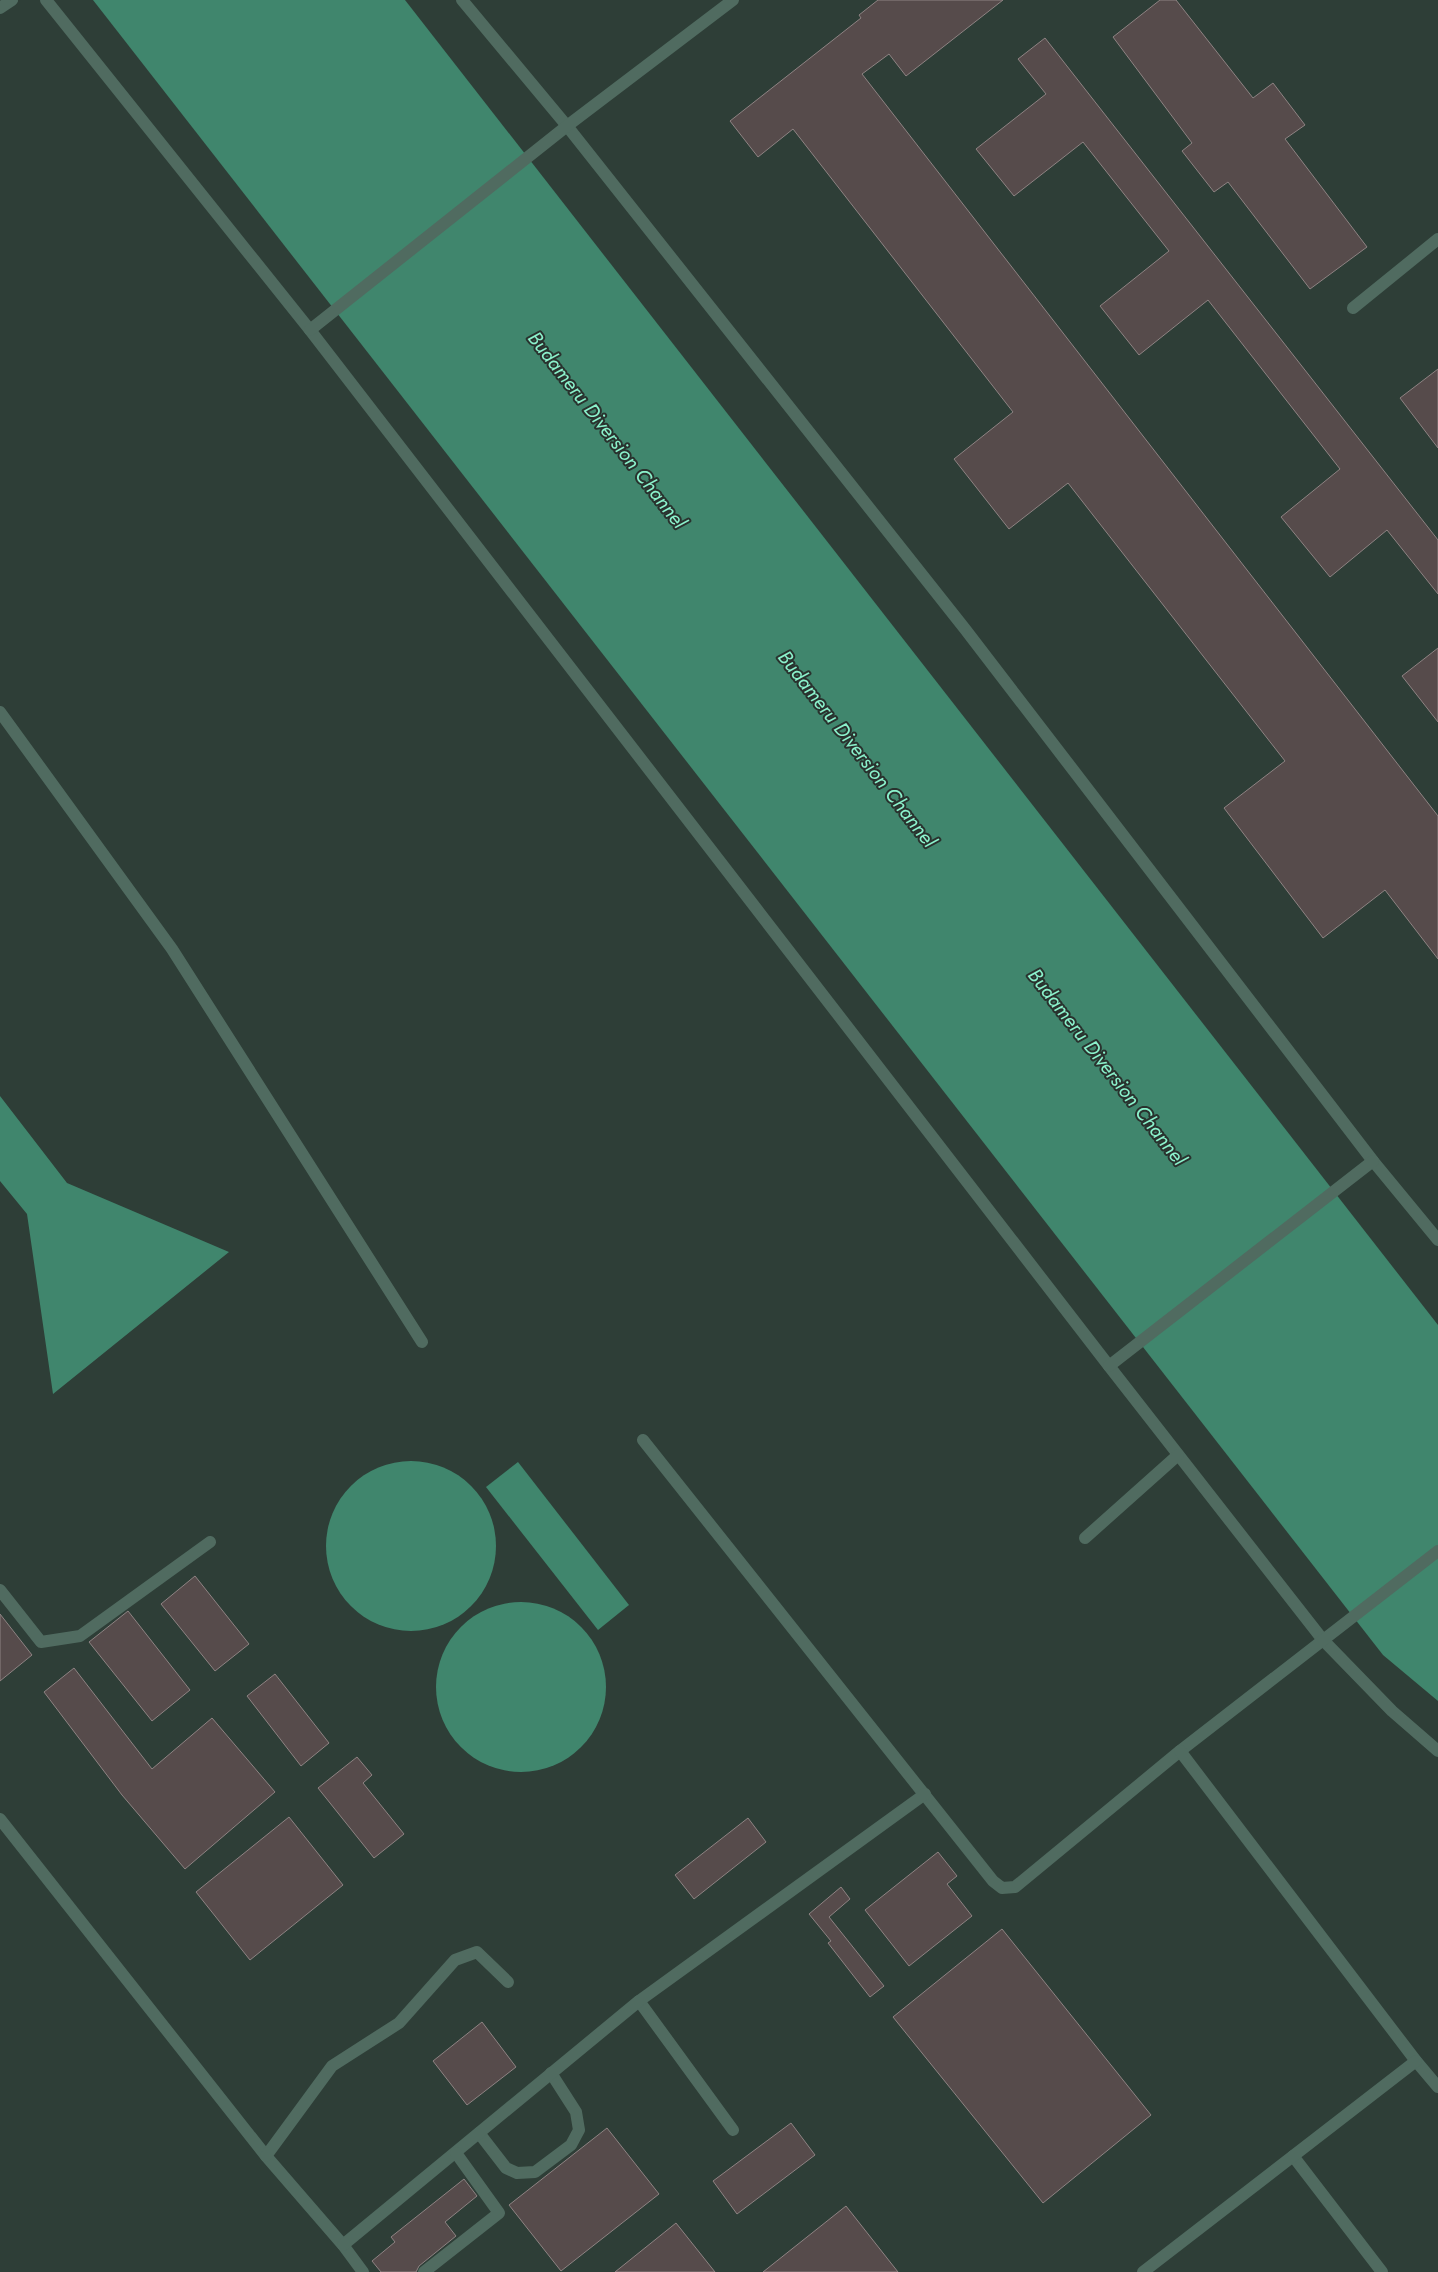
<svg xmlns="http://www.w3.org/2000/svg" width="1438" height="2272" font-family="Jost,sans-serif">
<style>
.built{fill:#2e3e37}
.water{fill:#40866d}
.building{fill:#564b4b;stroke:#8e8383}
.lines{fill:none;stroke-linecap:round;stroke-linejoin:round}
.minor{stroke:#506b60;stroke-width:12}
.labels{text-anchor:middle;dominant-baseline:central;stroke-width:4;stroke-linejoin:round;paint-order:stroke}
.water-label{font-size:20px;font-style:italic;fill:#8bf2cc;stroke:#29322e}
</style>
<rect width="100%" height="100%" fill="#29322e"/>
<rect class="built" x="0" y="0" width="1438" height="2272"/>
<g class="water">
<polygon points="93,0 405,0 1438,1325 1438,1701 1383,1655"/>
<polygon points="0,1096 67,1183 229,1252 53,1394 27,1214 0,1181"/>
<circle cx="411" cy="1546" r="85"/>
<polygon points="518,1462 629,1605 598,1630 486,1487"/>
<circle cx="521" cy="1687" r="85"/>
</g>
<g class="building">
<polygon points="878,0 1003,0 906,76 889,54 862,74 1438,816 1438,959 1385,890 1323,938 1224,808 1285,761 1068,483 1009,529 954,459 1013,412 793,129 758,157 730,121 861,18 859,15"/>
<polygon points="1160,0 1176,0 1253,98 1273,83 1305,125 1285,139 1367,247 1310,289 1228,182 1214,192 1182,151 1192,143 1113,37"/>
<polygon points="1045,38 1438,540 1438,594 1387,530 1330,577 1281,517 1340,469 1208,300 1139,355 1100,306 1169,251 1083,142 1014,196 976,149 1046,94 1018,59"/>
<polygon points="1438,369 1438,448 1400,398"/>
<polygon points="1438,648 1438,722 1402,676"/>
<polygon points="195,1576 249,1644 215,1671 161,1604"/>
<polygon points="128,1611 190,1690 152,1721 89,1642"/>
<polygon points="0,1614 32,1655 0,1681"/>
<polygon points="74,1668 152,1769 212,1718 275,1792 185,1869 122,1795 44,1692"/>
<polygon points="275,1674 329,1743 301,1766 247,1696"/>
<polygon points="357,1757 372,1775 363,1783 404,1834 374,1858 318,1788"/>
<polygon points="289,1817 343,1885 250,1960 196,1892"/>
<polygon points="748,1818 766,1842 694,1899 675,1875"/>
<polygon points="938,1852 957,1876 947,1884 972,1916 909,1966 865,1910"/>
<polygon points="841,1887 850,1899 829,1917 884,1986 870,1997 828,1943 831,1941 809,1914"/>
<polygon points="1002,1929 1151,2115 1043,2203 893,2017"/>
<polygon points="482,2022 516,2067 467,2105 433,2061"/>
<polygon points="791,2123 815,2155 737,2214 713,2181"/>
<polygon points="607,2128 659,2194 561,2271 509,2205"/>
<polygon points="464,2179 477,2196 445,2222 456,2236 419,2266 416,2272 381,2272 372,2261 395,2242 391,2237"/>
<polygon points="846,2206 898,2272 763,2272"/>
<polygon points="676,2223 715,2272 615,2272"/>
</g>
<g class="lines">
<g class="minor">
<polyline points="46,0 310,330 1109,1366 1323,1640 1392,1711 1438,1751"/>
<polyline points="462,0 567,126 965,629 1373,1161 1438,1240"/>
<polyline points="0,8 12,0"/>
<polyline points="1353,308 1438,239"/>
<polyline points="310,330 567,126 733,0"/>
<polyline points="0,712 172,949 422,1342"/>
<polyline points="1109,1366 1373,1161"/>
<polyline points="643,1440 993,1881 1002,1888 1015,1887 1180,1751 1438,1551"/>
<polyline points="1085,1538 1178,1455"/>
<polyline points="0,1590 41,1642 80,1636 210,1542"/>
<polyline points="1180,1751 1416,2061 1438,2087"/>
<polyline points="0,1819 266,2156 343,2245 363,2272"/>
<polyline points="639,2001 733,2130"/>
<polyline points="479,2133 506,2168 517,2173 535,2172 571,2145 579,2130 576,2112 551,2073"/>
<polyline points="266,2156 332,2066 399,2023 455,1960 477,1952 508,1982"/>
<polyline points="1293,2156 1382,2272"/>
<polyline points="343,2245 639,2001 925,1794"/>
<polyline points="424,2272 499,2213 456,2153"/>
<polyline points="1143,2272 1416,2061"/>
</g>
</g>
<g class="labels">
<g class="water-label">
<text transform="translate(607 430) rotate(52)">Budameru Diversion Channel</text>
<text transform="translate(857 749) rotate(52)">Budameru Diversion Channel</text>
<text transform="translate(1107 1067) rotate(52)">Budameru Diversion Channel</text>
</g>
</g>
</svg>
